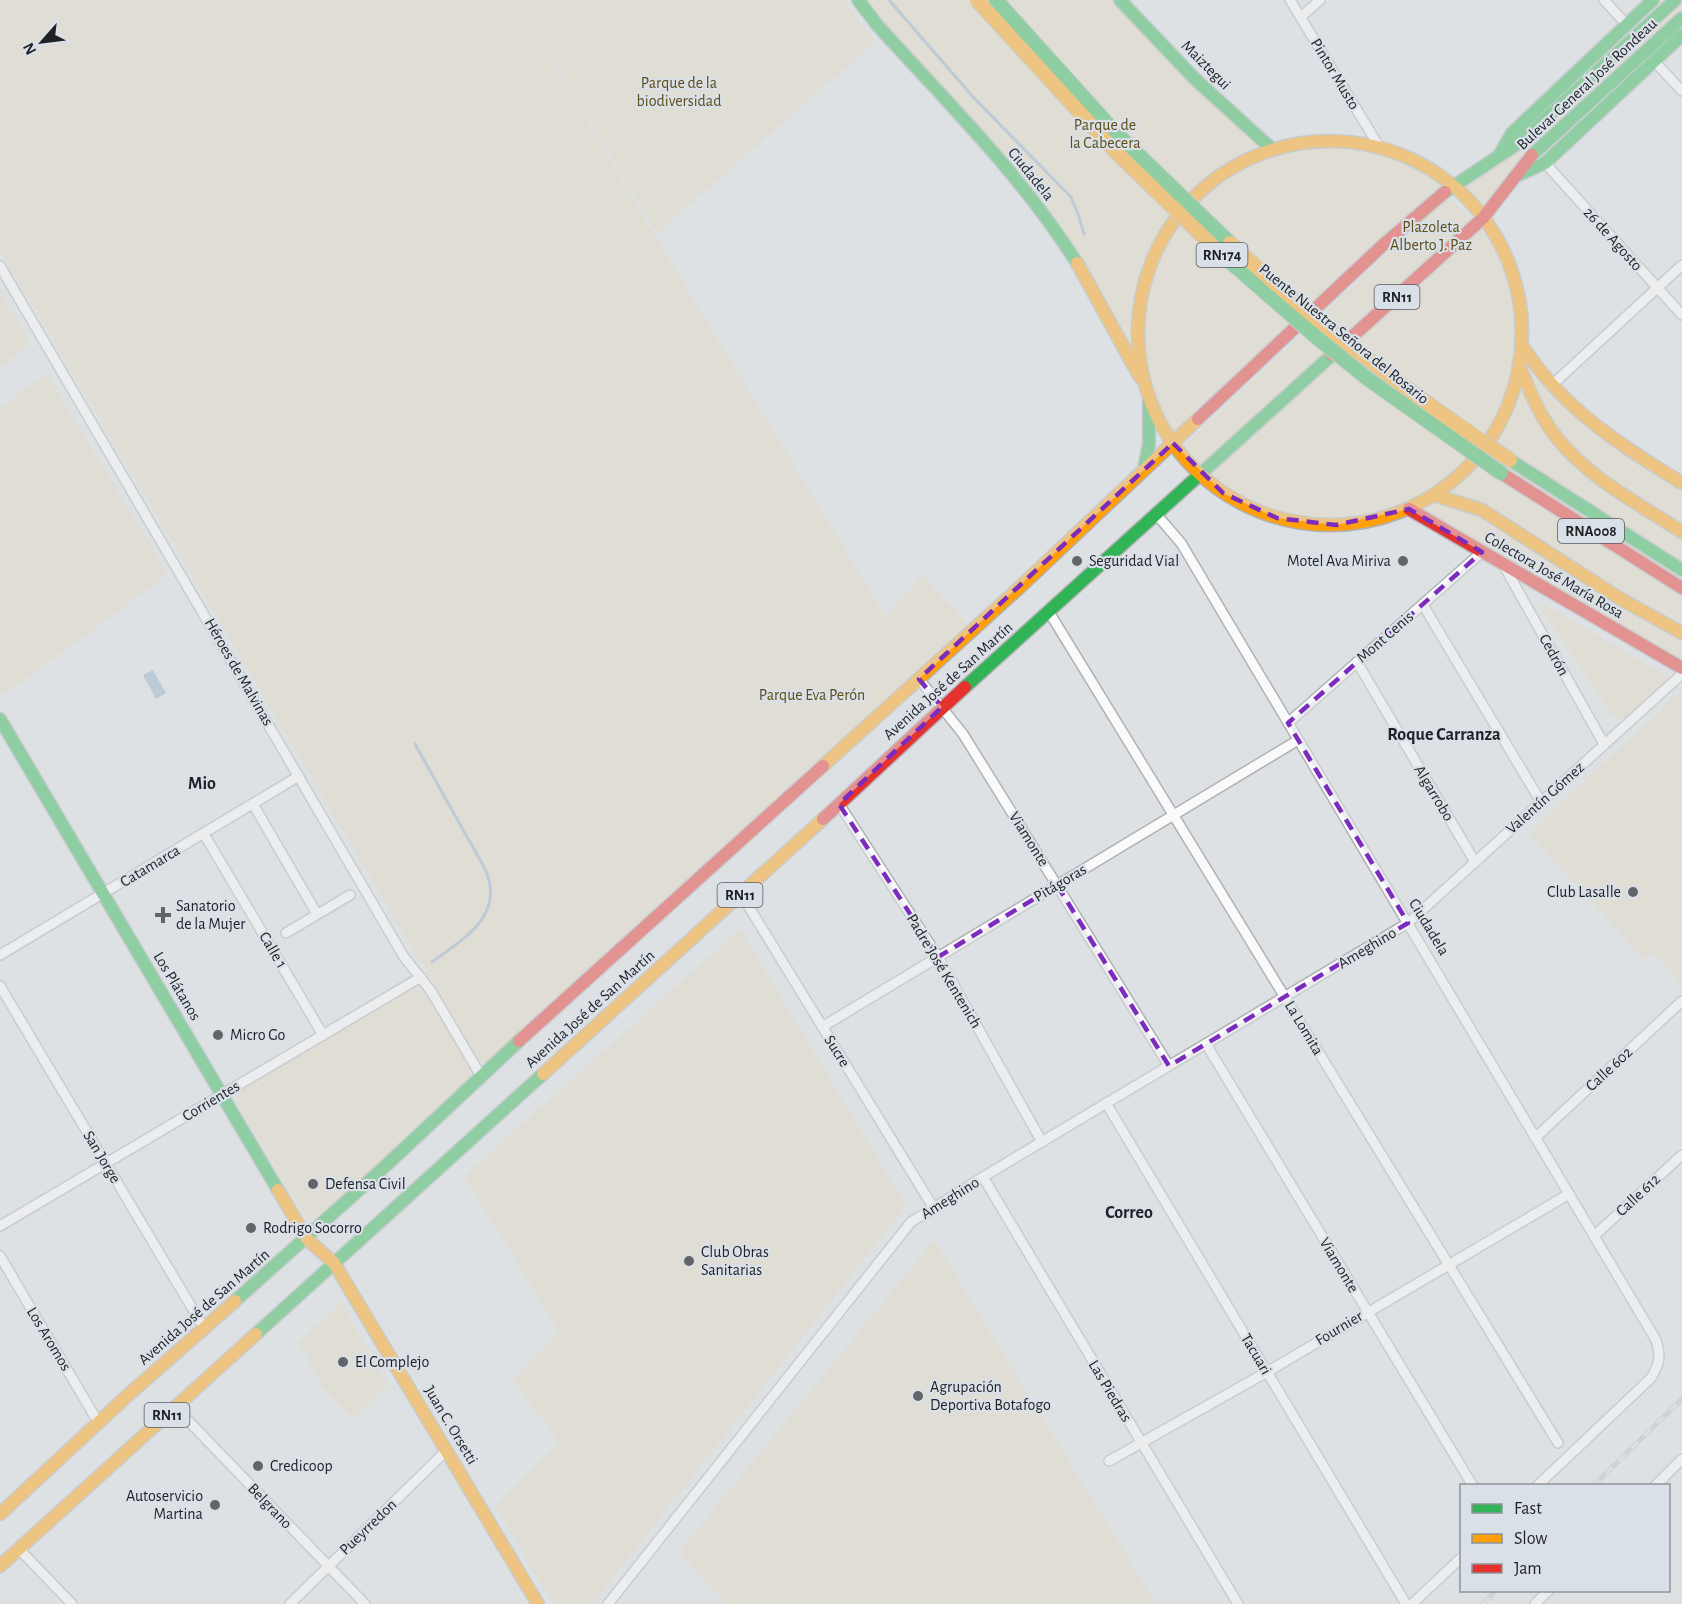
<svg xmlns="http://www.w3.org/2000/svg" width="1682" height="1604" font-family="'Alegreya Sans',sans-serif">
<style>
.green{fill:#dfd8c0}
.water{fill:#95adc7}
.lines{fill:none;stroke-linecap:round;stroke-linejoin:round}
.stream{stroke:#95adc7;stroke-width:3}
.street-casing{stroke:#b0b2b5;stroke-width:12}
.fast-casing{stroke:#b0b2b5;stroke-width:15}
.slow-casing{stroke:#b0b2b5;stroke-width:15}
.jam-casing{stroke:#b0b2b5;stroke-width:15}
.street{stroke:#fafafb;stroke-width:9}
.fast{stroke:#30b455;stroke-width:12}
.slow{stroke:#ff9f0a;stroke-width:12}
.jam{stroke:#e5322d;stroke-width:12}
.rail-casing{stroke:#bfbfc0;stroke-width:5}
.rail{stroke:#dae0e8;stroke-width:3;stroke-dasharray:9;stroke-linecap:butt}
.fast-bridge-casing{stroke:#b0b2b5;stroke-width:16;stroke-linecap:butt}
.slow-bridge-casing{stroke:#b0b2b5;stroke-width:16;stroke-linecap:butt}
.fast-bridge{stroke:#30b455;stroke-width:14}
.slow-bridge{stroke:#ff9f0a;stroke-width:14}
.marked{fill:none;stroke:#7b2cbf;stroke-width:4.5;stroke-dasharray:12 8;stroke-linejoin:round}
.poi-dot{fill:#626467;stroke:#dae0e8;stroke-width:2}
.labels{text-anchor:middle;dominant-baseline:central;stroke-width:4.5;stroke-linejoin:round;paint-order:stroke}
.shield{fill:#dae0e8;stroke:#575a5f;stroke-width:1.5}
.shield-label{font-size:15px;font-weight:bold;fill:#1f2124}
.street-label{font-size:16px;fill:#1f2124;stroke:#dae0e8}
.park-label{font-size:16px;fill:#5f4e16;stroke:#dae0e8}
.poi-label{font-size:16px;fill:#1f2124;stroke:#dae0e8;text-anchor:start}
.neighbourhood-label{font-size:18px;font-weight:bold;fill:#1f2124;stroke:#dae0e8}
</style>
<rect width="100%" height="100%" fill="#dee1e4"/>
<g class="green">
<polygon points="0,0 516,0 644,217 885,616 922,575 968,625 487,1063 480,1062 477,1057 0,251"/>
<polygon points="518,0 843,0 876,41 657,233"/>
<path d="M858 0H1120L1273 150C1341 132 1396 146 1453 186L1500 154 1653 0H1682V35L1545 163 1516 176 1484 218 1492 227 1502 244 1513 273 1520 310 1521 344 1551 386 1682 483V668L1409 509C1330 540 1266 526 1200 475L1483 217 1453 186 1173 443 1089 283 1059 236Z"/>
<polygon points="1447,201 1454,201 1471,218 1470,222 1204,464 1199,466 1183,446 1440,204"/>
<polygon points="0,289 30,344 0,367"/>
<path d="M46 373 157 556 166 575C112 615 58 656 3 695L0 690V409Z"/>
<polygon points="1545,604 1667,677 1667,680 1624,718 1617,718 1612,715 1542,610 1541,605"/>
<polygon points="1682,690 1682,985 1653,952 1645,960 1529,833"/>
<polygon points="740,929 903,1201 905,1207 592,1604 553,1604 495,1505 559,1442 513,1381 559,1331 464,1176"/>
<polygon points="409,989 420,990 426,993 468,1063 470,1070 469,1082 324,1214 316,1220 309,1219 303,1215 238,1105 236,1094 240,1090"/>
<polygon points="934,1240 1156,1604 727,1604 679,1552"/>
<polygon points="341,1303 389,1385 354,1419 320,1385 323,1380 308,1364 311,1360 297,1343"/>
</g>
<polygon class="water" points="153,670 166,693 156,699 143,675"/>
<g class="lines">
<g class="stream">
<polyline points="889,0 974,98 1071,197 1078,214 1084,234"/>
<path d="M415 744 484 867C507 914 465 938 432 962"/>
</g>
<g class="street-casing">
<g id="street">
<polyline points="1290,0 1380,148"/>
<polyline points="1604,0 1627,25"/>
<polyline points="1301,17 1320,0"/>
<polyline points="1654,61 1682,91"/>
<polyline points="1545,163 1682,315"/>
<polyline points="0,266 404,957 431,991 481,1076"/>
<polyline points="1551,386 1682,265"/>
<path d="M1156 514 1181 543 1656 1340C1661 1357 1660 1363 1651 1378L1537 1486"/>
<polyline points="1504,566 1604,744"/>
<polyline points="1423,605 1541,802"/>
<polyline points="1049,612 1558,1443"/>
<polyline points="1357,662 1475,862"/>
<polyline points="919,679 963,734 1169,1066"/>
<polyline points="1288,723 1482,552"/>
<polyline points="253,804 317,914"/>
<polyline points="839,804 938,957 1042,1142"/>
<polyline points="204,834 323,1035"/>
<polyline points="741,894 933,1207"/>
<polyline points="286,933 350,895"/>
<polyline points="0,955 299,776"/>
<polyline points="0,986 204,1328"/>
<polyline points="822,1027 1298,740"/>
<polyline points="1206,1044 1473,1486"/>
<polyline points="1106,1103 1406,1604"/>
<polyline points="1535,1138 1682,1001"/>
<polyline points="983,1177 1238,1604"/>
<polyline points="0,1226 421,977"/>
<polyline points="1594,1236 1682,1155"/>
<polyline points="0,1256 98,1422"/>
<polyline points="175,1407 365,1604"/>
<polyline points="1109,1461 1267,1372 1569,1194"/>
<polyline points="1655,1486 1682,1459"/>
<polyline points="19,1549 72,1604"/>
<polyline points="290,1604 447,1450"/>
<polyline points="608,1604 911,1222 983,1177 1408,923 1682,674"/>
<polyline points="1412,1604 1462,1557"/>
<polyline points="1535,1604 1549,1590"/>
</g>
</g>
<g class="fast-casing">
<g id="fast">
<path d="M858 0 878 26C947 102 1022 176 1077 263"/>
<polyline points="1120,0 1194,78 1273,150"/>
<polyline points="1500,154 1512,133 1653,0"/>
<polyline points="1532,155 1682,18"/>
<polyline points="1516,176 1545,163 1682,35"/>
<polyline points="1445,192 1520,142 1675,0"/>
<polyline points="1510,460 1682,570"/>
<polyline points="1144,469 1149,444 1149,398"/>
<polyline points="965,687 1332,355"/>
<polyline points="0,719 278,1190"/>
<polyline points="235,1301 379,1172 519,1041"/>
<polyline points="256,1334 543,1074"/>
</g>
</g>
<g class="slow-casing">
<g id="slow">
<circle cx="1330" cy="333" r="192"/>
<polyline points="1077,263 1140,377"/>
<path d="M1521 344C1562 408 1618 444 1682 483"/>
<path d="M1519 365C1529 390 1540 417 1557 438 1590 479 1639 504 1682 532"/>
<polyline points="1434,495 1482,510 1619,598 1682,633"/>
<polyline points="823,766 1021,586 1198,419"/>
<polyline points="543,1074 823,819"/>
<polyline points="278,1190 307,1239 334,1263 538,1604"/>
<polyline points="0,1514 127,1396 235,1301"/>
<polyline points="0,1566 256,1334"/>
</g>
</g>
<g class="jam-casing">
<g id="jam">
<polyline points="1332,355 1483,218 1532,155"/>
<polyline points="1198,419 1383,245 1445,192"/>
<polyline points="1501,473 1682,588"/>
<polyline points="1409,509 1682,668"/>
<polyline points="823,819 965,687"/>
<polyline points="519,1041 823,766"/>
</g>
</g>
<use href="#street" class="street"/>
<use href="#fast" class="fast"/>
<use href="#slow" class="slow"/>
<use href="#jam" class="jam"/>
<g class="rail-casing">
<g id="rail">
<polyline points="1593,1486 1682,1399"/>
<polyline points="1483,1604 1496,1590"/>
</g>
</g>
<use href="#rail" class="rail"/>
<g class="fast-bridge-casing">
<g id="fast-bridge">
<polyline points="996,0 1115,132 1230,243"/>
<polyline points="1220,253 1315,336 1368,379 1501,473"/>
</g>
</g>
<g class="slow-bridge-casing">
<g id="slow-bridge">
<polyline points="977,0 1115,151 1220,253"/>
<path d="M1230 243C1317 324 1411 395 1510 460"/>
</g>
</g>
<use href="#fast-bridge" class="fast-bridge"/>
<use href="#slow-bridge" class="slow-bridge"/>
</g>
<path d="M0 0H1682V1604H0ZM1173 443 1223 493 1277 518 1336 525 1409 509 1482 552 1288 723 1408 923 1169 1066 1057 885 938 957 839 804 942 707 919 679Z" fill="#dee1e4" fill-opacity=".55" fill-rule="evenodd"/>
<path class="marked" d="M1173 443 1223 493 1277 518 1336 525 1409 509 1482 552 1288 723 1408 923 1169 1066 1057 885 938 957 839 804 942 707 919 679Z"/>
<g class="poi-dot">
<circle cx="1077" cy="561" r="6"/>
<circle cx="1403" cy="561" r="6"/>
<circle cx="1633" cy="892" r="6"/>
<path d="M160 906h6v6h6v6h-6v6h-6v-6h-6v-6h6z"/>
<circle cx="218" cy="1035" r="6"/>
<circle cx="313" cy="1184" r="6"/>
<circle cx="251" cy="1228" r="6"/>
<circle cx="689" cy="1261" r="6"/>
<circle cx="343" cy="1362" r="6"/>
<circle cx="918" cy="1396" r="6"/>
<circle cx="258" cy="1466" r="6"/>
<circle cx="215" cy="1505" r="6"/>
</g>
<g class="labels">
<g class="shield">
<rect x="1196.5" y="243" width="51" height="24" rx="4.5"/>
<rect x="1374.5" y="285" width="45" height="24" rx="4.5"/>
<rect x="1558" y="519" width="66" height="24" rx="4.5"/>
<rect x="717.5" y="883" width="45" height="24" rx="4.5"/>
<rect x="144.5" y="1403" width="45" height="24" rx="4.5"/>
</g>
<g class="shield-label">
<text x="1222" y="255">RN174</text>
<text x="1397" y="297">RN11</text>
<text x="1591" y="531">RNA008</text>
<text x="740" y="895">RN11</text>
<text x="167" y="1415">RN11</text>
</g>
<g class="street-label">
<text transform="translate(1206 65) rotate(45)">Maiztegui</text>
<text transform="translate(1335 74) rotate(59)">Pintor Musto</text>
<text transform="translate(1587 84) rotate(-43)">Bulevar General José Rondeau</text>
<text transform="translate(1031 174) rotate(51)">Ciudadela</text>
<text transform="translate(1613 239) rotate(48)">26 de Agosto</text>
<text transform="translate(1344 334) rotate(39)">Puente Nuestra Señora del Rosario</text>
<text transform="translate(1554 575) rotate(30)">Colectora José María Rosa</text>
<text transform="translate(1385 637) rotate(-41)">Mont Cenis</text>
<text transform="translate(1554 655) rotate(61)">Cedrón</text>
<text transform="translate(239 672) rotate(60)">Héroes de Malvinas</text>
<text transform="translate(948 681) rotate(-42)">Avenida José de San Martín</text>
<text transform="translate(1434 793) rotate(59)">Algarrobo</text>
<text transform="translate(1545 798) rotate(-42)">Valentín Gómez</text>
<text transform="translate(1029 839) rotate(58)">Viamonte</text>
<text transform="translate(150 866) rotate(-31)">Catamarca</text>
<text transform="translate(1060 883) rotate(-31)">Pitágoras</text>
<text transform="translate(1429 927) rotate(59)">Ciudadela</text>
<text transform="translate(1367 948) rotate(-31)">Ameghino</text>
<text transform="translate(273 950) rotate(59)">Calle 1</text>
<text transform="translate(944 971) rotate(59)">Padre José Kentenich</text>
<text transform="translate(177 986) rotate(59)">Los Plátanos</text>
<text transform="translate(590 1009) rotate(-42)">Avenida José de San Martín</text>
<text transform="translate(1304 1028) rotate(59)">La Lomita</text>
<text transform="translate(837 1051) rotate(58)">Sucre</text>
<text transform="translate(1609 1069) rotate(-43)">Calle 602</text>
<text transform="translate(211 1101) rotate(-31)">Corrientes</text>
<text transform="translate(102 1157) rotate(59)">San Jorge</text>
<text transform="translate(1638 1195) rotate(-43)">Calle 612</text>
<text transform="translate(950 1198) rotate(-32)">Ameghino</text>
<text transform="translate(1339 1265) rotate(59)">Viamonte</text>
<text transform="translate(204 1307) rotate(-41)">Avenida José de San Martín</text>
<text transform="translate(1339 1328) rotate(-31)">Fournier</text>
<text transform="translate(49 1339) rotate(59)">Los Aromos</text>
<text transform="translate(1256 1354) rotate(59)">Tacuari</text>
<text transform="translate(1110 1391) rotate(59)">Las Piedras</text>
<text transform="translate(451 1425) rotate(59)">Juan C. Orsetti</text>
<text transform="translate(270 1506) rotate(46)">Belgrano</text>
<text transform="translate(368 1527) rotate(-44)">Pueyrredon</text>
</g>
<g class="park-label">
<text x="679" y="83">Parque de la<tspan x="679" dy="18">biodiversidad</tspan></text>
<text x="1105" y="125">Parque de<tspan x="1105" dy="18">la Cabecera</tspan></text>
<text x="1431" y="227">Plazoleta<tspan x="1431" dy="18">Alberto J. Paz</tspan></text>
<text x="812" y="695">Parque Eva Perón</text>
</g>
<g class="poi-label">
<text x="1089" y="561">Seguridad Vial</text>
<text x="1391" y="561" text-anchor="end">Motel Ava Miriva</text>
<text x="1621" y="892" text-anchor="end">Club Lasalle</text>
<text x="176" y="906">Sanatorio<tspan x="176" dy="18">de la Mujer</tspan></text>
<text x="230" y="1035">Micro Go</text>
<text x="325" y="1184">Defensa Civil</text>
<text x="263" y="1228">Rodrigo Socorro</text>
<text x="701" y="1252">Club Obras<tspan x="701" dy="18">Sanitarias</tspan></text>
<text x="355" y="1362">El Complejo</text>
<text x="930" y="1387">Agrupación<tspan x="930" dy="18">Deportiva Botafogo</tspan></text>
<text x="270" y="1466">Credicoop</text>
<text x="203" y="1496" text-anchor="end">Autoservicio<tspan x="203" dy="18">Martina</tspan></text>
</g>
<g class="neighbourhood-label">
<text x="1444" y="735">Roque Carranza</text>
<text x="202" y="784">Mio</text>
<text x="1129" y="1213">Correo</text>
</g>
</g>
<rect x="1460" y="1484" width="210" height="108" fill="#dae0e8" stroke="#8f949a" stroke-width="1.5"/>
<rect x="1472" y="1504" width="30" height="9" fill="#30b455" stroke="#8f949a" stroke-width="1.5"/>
<text x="1514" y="1514" font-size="18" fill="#1f2124">Fast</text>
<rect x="1472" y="1534" width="30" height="9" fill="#ff9f0a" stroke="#8f949a" stroke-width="1.5"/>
<text x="1514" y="1544" font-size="18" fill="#1f2124">Slow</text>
<rect x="1472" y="1564" width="30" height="9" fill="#e5322d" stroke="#8f949a" stroke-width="1.5"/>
<text x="1514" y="1574" font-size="18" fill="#1f2124">Jam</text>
<g transform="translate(42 42) rotate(242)" stroke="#dae0e8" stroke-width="4.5" paint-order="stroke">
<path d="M0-4.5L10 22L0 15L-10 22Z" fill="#1f2124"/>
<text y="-9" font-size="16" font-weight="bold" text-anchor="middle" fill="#1f2124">N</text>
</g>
</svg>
